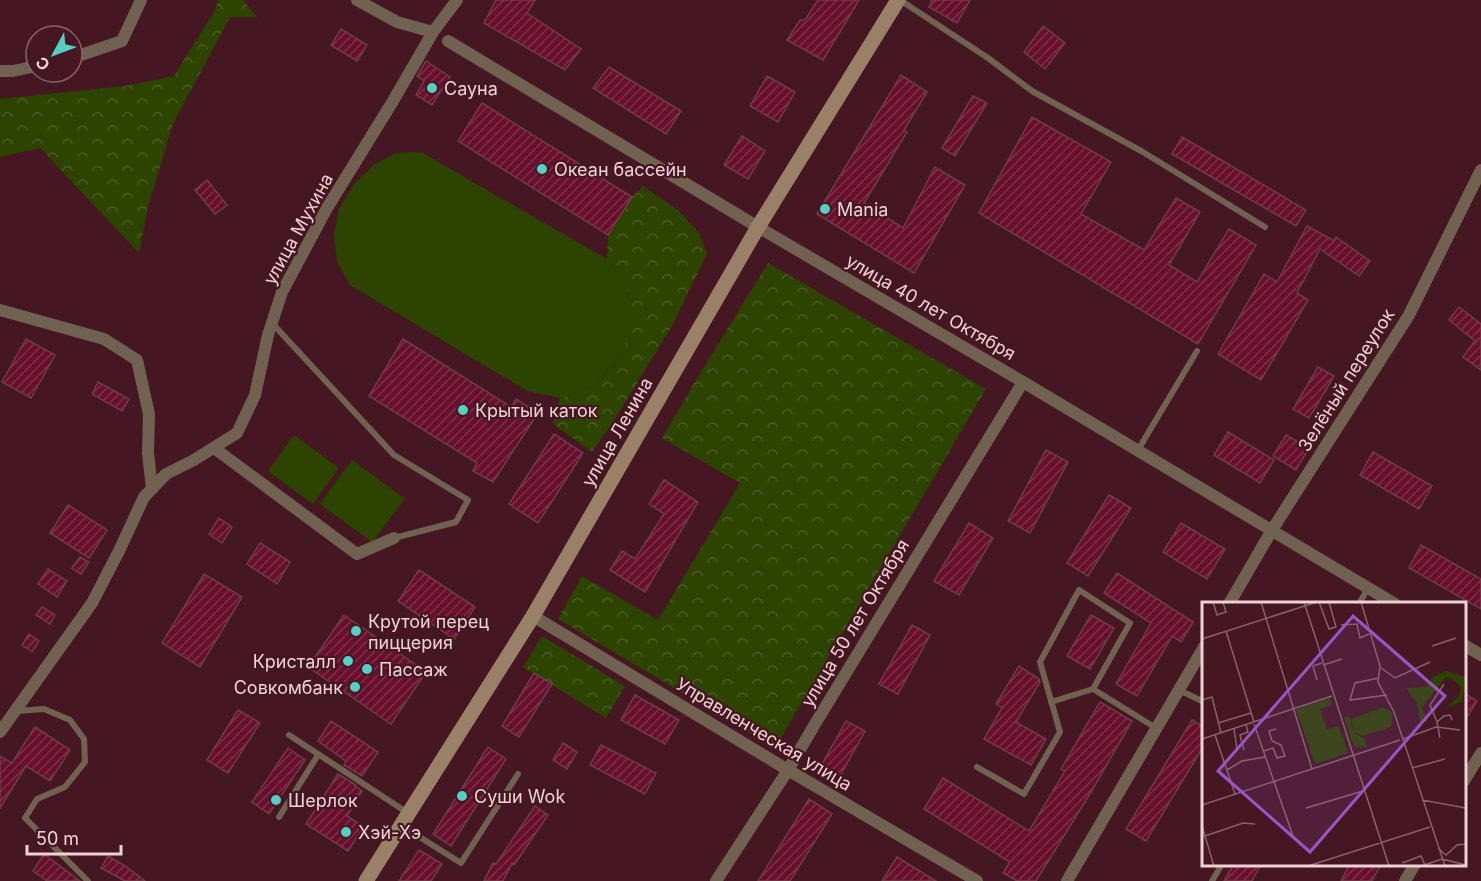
<svg xmlns="http://www.w3.org/2000/svg" width="1481" height="881" font-family="Inter,sans-serif">
<style>
.grass{fill:#2d4300}
.forest{fill:url(#forest-crowns)}
.building{fill:url(#building-hatch);stroke:#6f3d47;stroke-width:1.5}
.lines{fill:none;stroke-linecap:round;stroke-linejoin:round}
.service{stroke:#716151;stroke-width:6}
.minor{stroke:#716151;stroke-width:12}
.secondary{stroke:#998066;stroke-width:15}
.poi-dot{fill:#56cec3;stroke:#441722;stroke-width:2}
.labels{text-anchor:middle;dominant-baseline:central;stroke-width:4.5;stroke-linejoin:round;paint-order:stroke}
.poi-label{font-size:18px;fill:#f0d1d6;stroke:#441722;text-anchor:start}
.street-label{font-size:18px;fill:#f0d1d6;stroke:#441722}
.inset-road{fill:none;stroke:#89616a;stroke-width:1.5}
.view{fill:#9855c5;fill-opacity:0.15;stroke:#9855c5;stroke-width:3}
.inset-edge{fill:none;stroke:#f0d1d6;stroke-width:3}
</style>
<defs>
<pattern id="forest-crowns" width="20" height="18" patternUnits="userSpaceOnUse" patternTransform="scale(1.5)"><rect width="20" height="18" fill="#2d4300"/><path d="M2 6a3 3 0 1 1 6 0M12 15a3 3 0 1 1 6 0" fill="none" stroke="#4c5d24"/></pattern>
<pattern id="building-hatch" width="6" height="6" patternUnits="userSpaceOnUse" patternTransform="scale(1.5)"><rect width="6" height="6" fill="#670f2c"/><path d="M-1 1l2-2M0 6l6-6M5 7l2-2" fill="none" stroke="#7d314a"/></pattern>
</defs>
<rect width="100%" height="100%" fill="#441722"/>
<g class="grass">
<polygon points="421,152 607,259 623,280 631,303 631,333 615,365 590,388 560,398 527,391 350,285 337,261 334,234 339,209 354,184 375,164 396,153"/>
<polygon points="294,435 339,468 313,504 268,471"/>
<polygon points="352,460 405,499 372,542 320,504"/>
</g>
<g class="forest">
<polygon points="218,0 243,0 257,17 230,17 173,124 148,207 139,253 40,148 0,157 0,99 125,86 174,76 215,10"/>
<polygon points="643,186 679,211 699,233 707,254 672,326 615,419 592,452 553,424 560,398 590,388 615,365 631,333 631,302 623,280 607,259 608,235 632,197"/>
<polygon points="768,263 986,389 775,748 558,619 582,576 658,620 740,483 662,438 696,380"/>
<polygon points="542,636 625,686 606,718 523,667"/>
</g>
<g class="building">
<polygon points="496,0 535,0 527,13 581,49 565,70 484,23"/>
<polygon points="818,0 859,0 823,60 787,40 800,20 805,20"/>
<polygon points="932,0 970,0 957,23 929,7"/>
<polygon points="1043,26 1065,43 1045,69 1024,52"/>
<polygon points="341,29 367,45 357,61 331,45"/>
<polygon points="426,61 450,77 432,105 416,95 424,81 417,76"/>
<polygon points="609,67 681,111 666,134 593,88"/>
<polygon points="901,75 927,92 904,130 907,132 864,203 903,228 935,167 965,185 914,273 817,214"/>
<polygon points="767,76 795,92 778,122 750,106"/>
<polygon points="973,96 987,103 955,156 942,148"/>
<polygon points="482,103 632,197 608,235 458,141"/>
<polygon points="1032,117 1111,162 1081,214 1144,250 1176,198 1200,212 1169,265 1197,282 1229,229 1256,245 1198,344 979,213"/>
<polygon points="742,136 765,151 748,179 724,165"/>
<polygon points="1182,137 1306,210 1296,226 1172,154"/>
<polygon points="207,180 227,205 215,214 195,190"/>
<polygon points="1307,226 1334,241 1336,237 1370,261 1359,276 1320,249 1297,293 1308,300 1261,380 1218,354 1264,274 1277,282"/>
<polygon points="1459,307 1481,324 1481,370 1463,357 1475,341 1449,320"/>
<polygon points="26,339 55,355 31,398 2,382"/>
<polygon points="403,339 511,407 516,399 538,413 493,482 473,471 477,463 369,396"/>
<polygon points="1318,367 1334,376 1309,418 1293,409"/>
<polygon points="98,382 129,399 122,411 92,394"/>
<polygon points="1228,432 1274,460 1260,483 1214,455"/>
<polygon points="554,434 583,453 538,523 509,504"/>
<polygon points="1286,435 1309,448 1296,470 1273,456"/>
<polygon points="1046,450 1068,462 1030,533 1008,521"/>
<polygon points="1373,452 1432,486 1419,509 1360,475"/>
<polygon points="664,480 698,502 645,592 610,570 622,551 635,559 664,514 649,504"/>
<polygon points="1109,495 1131,508 1088,576 1067,563"/>
<polygon points="68,505 107,530 89,558 50,533"/>
<polygon points="219,518 232,527 222,543 209,534"/>
<polygon points="969,523 993,538 959,595 934,581"/>
<polygon points="1181,523 1225,549 1207,579 1163,552"/>
<polygon points="260,543 290,562 277,584 247,564"/>
<polygon points="1421,545 1481,579 1481,609 1409,568"/>
<polygon points="80,557 89,562 81,574 72,568"/>
<polygon points="48,569 67,581 57,597 38,584"/>
<polygon points="419,570 475,607 454,639 398,601"/>
<polygon points="1117,573 1193,622 1181,642 1172,636 1137,696 1116,684 1151,623 1104,593"/>
<polygon points="204,574 242,597 200,667 162,643"/>
<polygon points="42,607 55,615 50,624 36,615"/>
<polygon points="344,615 426,672 391,724 308,667"/>
<polygon points="1091,615 1114,628 1090,669 1067,656"/>
<polygon points="912,625 930,635 898,694 879,684"/>
<polygon points="29,634 39,641 32,652 22,645"/>
<polygon points="1019,666 1039,679 1040,682 1016,722 1046,739 1031,765 984,739 1002,708 996,704"/>
<polygon points="534,673 552,684 519,737 502,726"/>
<polygon points="1464,693 1477,701 1464,722"/>
<polygon points="635,695 679,720 665,744 621,720"/>
<polygon points="1100,702 1132,721 1091,792 1036,881 1017,881 1003,873 1010,862 924,809 943,778 1029,831 1065,771 1061,769"/>
<polygon points="238,710 260,723 228,773 207,760"/>
<polygon points="1192,720 1203,727 1203,747 1146,841 1126,829"/>
<polygon points="331,721 378,752 362,776 344,765 346,761 318,741"/>
<polygon points="846,721 865,731 840,776 821,766"/>
<polygon points="35,727 70,750 50,781 26,766 0,808 0,756 12,763"/>
<polygon points="563,743 577,752 567,769 553,760"/>
<polygon points="601,745 656,773 645,794 590,765"/>
<polygon points="488,747 506,759 451,846 433,834"/>
<polygon points="288,748 305,760 269,814 252,802"/>
<polygon points="338,774 356,785 355,786 362,791 347,816 364,827 348,851 306,824"/>
<polygon points="809,799 832,814 790,881 758,881"/>
<polygon points="535,806 548,815 514,865 512,863 503,881 484,881 493,863 496,864"/>
<polygon points="419,850 442,864 431,881 399,881"/>
<polygon points="44,854 80,881 47,881 33,871"/>
<polygon points="108,856 125,866 145,881 125,881 101,868"/>
<polygon points="897,857 936,881 882,881"/>
<polygon points="1234,864 1261,864 1252,881 1224,881"/>
<polygon points="1350,864 1381,864 1372,881 1341,881"/>
</g>
<g class="lines">
<g class="service">
<polyline points="900,0 988,58 1032,91 1143,152 1265,227"/>
<polyline points="272,323 394,455 468,500 456,522 394,538"/>
<polyline points="1138,450 1197,351"/>
<polyline points="1359,604 1368,588"/>
<polyline points="1179,690 1204,702"/>
<polyline points="1051,702 1093,689"/>
<polyline points="16,711 44,709 70,720 84,739 85,762 65,787 37,799 25,818 88,881"/>
<polyline points="289,735 408,813"/>
<polyline points="977,767 1024,794 1060,732 1040,662 1079,590 1130,623 1093,689 1156,728"/>
<polyline points="279,817 318,755"/>
<polyline points="402,826 461,863 518,774"/>
<polyline points="1212,881 1222,864"/>
</g>
<g class="minor">
<polyline points="357,0 397,22 433,32"/>
<polyline points="448,41 758,227 1023,382 1395,604"/>
<polyline points="72,58 122,41 141,0"/>
<polyline points="0,71 13,71 36,66"/>
<polyline points="0,310 104,339 137,360 149,414 148,453 152,489"/>
<polyline points="214,448 357,554 394,538"/>
<polyline points="1229,604 1272,530 1409,315 1481,170"/>
<polyline points="533,616 788,770 977,881"/>
<polyline points="1464,645 1481,655"/>
<polyline points="0,732 92,603 119,551 144,497 166,474 194,460 237,433 255,395 268,335 282,292 327,208 393,101 433,32 457,0"/>
<polyline points="1464,781 1481,753"/>
<polyline points="716,881 788,770 815,724 1023,382"/>
<polyline points="1067,881 1204,647"/>
<polyline points="1405,881 1415,864"/>
</g>
<polyline class="secondary" points="366,881 533,616 758,227 898,0"/>
</g>
<g class="poi-dot">
<circle cx="432" cy="88" r="6"/>
<circle cx="542" cy="169" r="6"/>
<circle cx="825" cy="209" r="6"/>
<circle cx="463" cy="410" r="6"/>
<circle cx="356" cy="631" r="6"/>
<circle cx="348" cy="661" r="6"/>
<circle cx="367" cy="669" r="6"/>
<circle cx="355" cy="687" r="6"/>
<circle cx="462" cy="796" r="6"/>
<circle cx="276" cy="800" r="6"/>
<circle cx="346" cy="832" r="6"/>
</g>
<g class="labels">
<g class="poi-label">
<text x="444" y="88">Сауна</text>
<text x="554" y="169">Океан бассейн</text>
<text x="837" y="209">Mania</text>
<text x="475" y="410">Крытый каток</text>
<text x="368" y="621">Крутой перец<tspan x="368" dy="21">пиццерия</tspan></text>
<text x="336" y="661" text-anchor="end">Кристалл</text>
<text x="379" y="669">Пассаж</text>
<text x="343" y="687" text-anchor="end">Совкомбанк</text>
<text x="474" y="796">Суши Wok</text>
<text x="288" y="800">Шерлок</text>
<text x="358" y="832">Хэй-Хэ</text>
</g>
<g class="street-label">
<text transform="translate(298 229) rotate(-61)">улица Мухина</text>
<text transform="translate(931 307) rotate(30)">улица 40 лет Октября</text>
<text transform="translate(1346 380) rotate(-58)">Зелёный переулок</text>
<text transform="translate(617 432) rotate(-60)">улица Ленина</text>
<text transform="translate(855 623) rotate(-59)">улица 50 лет Октября</text>
<text transform="translate(764 734) rotate(31)">Управленческая улица</text>
</g>
</g>
<g transform="translate(1202 602)">
<rect width="264" height="264" fill="#441722"/>
<path d="M181 105 191 111 189 125 161 134 151 130 150 117Z" fill="#2d4300"/>
<path d="M245 69 263 75 260 99 243 107 257 94 259 86 251 77 244 75 220 105 225 120H218L215 101 204 86 224 85 230 75ZM128 96 130 103 118 107 125 127 137 124 146 151 113 162 94 107ZM148 114 151 130 163 137 165 145H152L142 115Z" fill="#2d4300"/>
<path class="inset-road" d="M11 0 15 13 24 10 21 0M59 0 110 167M102 0 187 264M117 0 127 27 134 25 127 0M159 0 178 64 176 80 192 110 243 264M139 23 155 22 158 36 167 32M24 29 52 120M0 37 115 0M230 44 254 36M121 63 140 57M179 66 193 76 228 60M177 76 153 81 148 98 185 93M115 78 111 64 120 61M0 98 10 95 19 131M235 120 228 103 242 82M16 121 49 111M52 122 92 237M32 127 35 147M13 133 33 192M238 136 235 120 242 114 248 113 250 118M0 137 130 94M201 137 234 125 258 128M42 148 38 133 46 130 44 123M62 149 71 146 75 156 83 154 79 143 70 139 67 129 74 127M210 166 243 157M25 168 40 159 63 155M220 198 264 206M0 203 198 138M104 206 161 189M0 224 12 264M3 234 41 221 53 222M236 246 244 253 255 243 264 242M200 261 219 254 223 263M106 264 228 225M219 264 240 257 264 263"/>
<path class="view" d="M151 14 243 94 108 250 16 169Z"/>
<rect width="264" height="264" class="inset-edge"/>
</g>
<g transform="translate(54 54) rotate(229)"><circle r="28" fill="#441722" stroke="#89616a" stroke-width="1.5"/>
<path d="M0-4.5L10 22L0 15L-10 22Z" fill="#56cec3"/>
<text y="-9" font-size="16" font-weight="bold" text-anchor="middle" fill="#f0d1d6">С</text>
</g>
<path d="M27 845v9h94v-9" fill="none" stroke="#f0d1d6" stroke-width="3"/>
<text x="36" y="845" font-size="18" fill="#f0d1d6" stroke="#441722" stroke-width="4.5" paint-order="stroke">50 m</text>
</svg>
